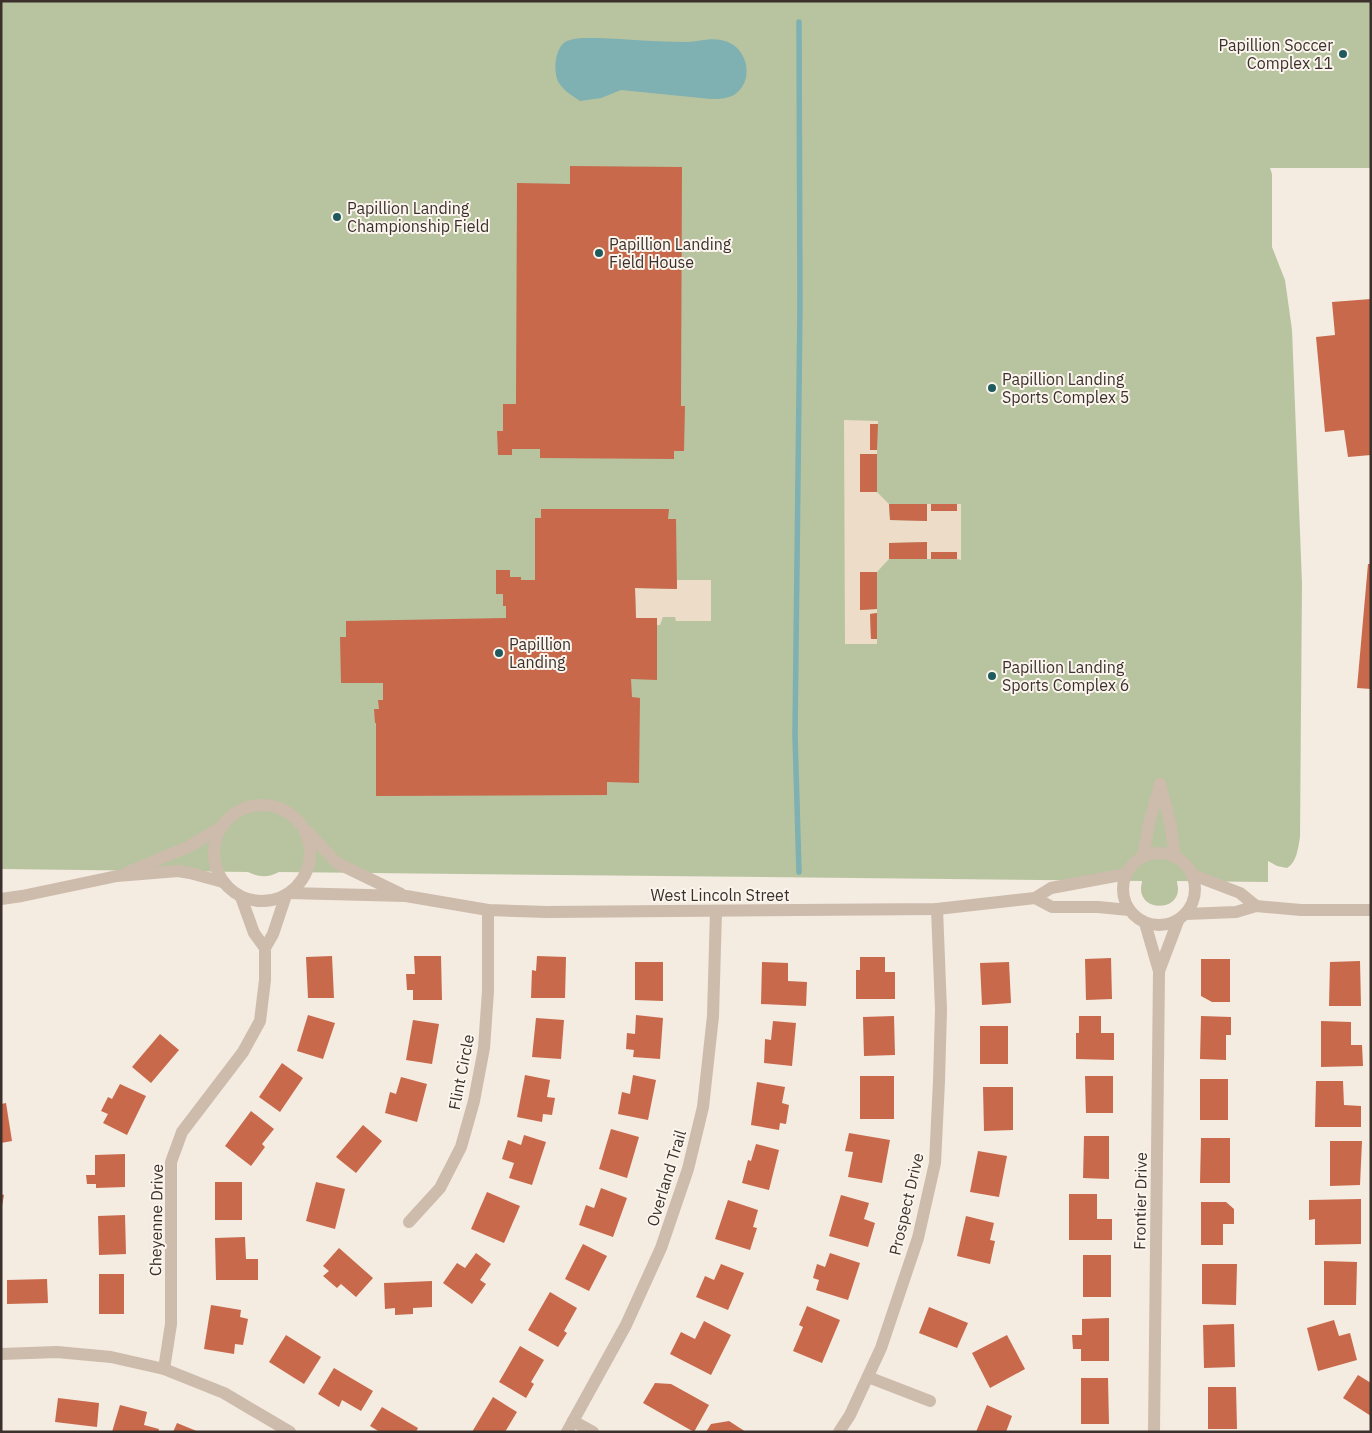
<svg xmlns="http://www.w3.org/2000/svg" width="1372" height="1433" font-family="'IBM Plex Sans',sans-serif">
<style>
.green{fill:#b8c4a0}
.plaza{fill:#ecdcc8}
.water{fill:#7fb0b2}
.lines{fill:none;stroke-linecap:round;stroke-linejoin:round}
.stream{stroke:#7fb0b2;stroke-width:5.5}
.building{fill:#c8694b}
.minor{stroke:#cdbbac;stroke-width:12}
.tertiary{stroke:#cdbbac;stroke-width:12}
.poi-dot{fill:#1f5a5e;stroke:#fbf5ee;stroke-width:2}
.labels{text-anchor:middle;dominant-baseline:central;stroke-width:4;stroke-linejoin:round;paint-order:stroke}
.poi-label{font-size:16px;fill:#3b302b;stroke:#fbf5ee;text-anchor:start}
.street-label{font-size:16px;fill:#3b302b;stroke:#fbf5ee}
</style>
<rect width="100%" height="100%" fill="#f4ebe1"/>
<path class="green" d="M1 1H1371V168H1270L1272 174V247L1285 280 1292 330 1302 583 1300 837C1298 848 1297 862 1287 868L1277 866 1268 861V882L1177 881C1177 884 1178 886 1178 889 1178 912 1140 911 1141 888 1141 886 1142 883 1142 881L279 872C268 878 258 877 248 872L1 869Z"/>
<g class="plaza">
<polygon points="844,420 878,421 878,424 870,425 870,450 877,450 877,454 860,455 860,492 877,492 889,504 890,520 927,521 927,504 931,504 931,511 956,511 957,504 961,504 961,560 957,559 957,553 931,553 931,559 927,559 927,542 890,543 889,559 877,572 860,573 861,610 877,609 877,613 870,614 871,639 877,639 877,644 845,644"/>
<polygon points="677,580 711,580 711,621 676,621 675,617 663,617 660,625 657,625 656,618 636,618 635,588 676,589"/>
</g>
<path class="water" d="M598 38C627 39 657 42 686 42 702 42 711 36 728 42 749 51 754 82 734 95 726 99 719 99 711 99L621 90 601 98 580 101C573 96 564 91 559 83 553 73 554 47 567 41 576 37 589 38 598 38Z"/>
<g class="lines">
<polyline class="stream" points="799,872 795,735 800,305 799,22"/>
</g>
<g class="building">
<polygon points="570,166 682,167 681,406 685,406 684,451 674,451 674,459 540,458 540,449 512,449 512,455 498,455 497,431 503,431 503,404 516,404 517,183 570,184"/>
<polygon points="1371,299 1371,455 1348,457 1344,430 1325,432 1316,337 1335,335 1332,302"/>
<polygon points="870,424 878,424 877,450 870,450"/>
<rect x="860" y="454" width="17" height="38"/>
<polygon points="889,504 927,504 927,521 890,520"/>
<rect x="931" y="504" width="26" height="7"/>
<polygon points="541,509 669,509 668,519 676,519 677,589 635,588 636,618 657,618 657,680 631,679 632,697 640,698 639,783 607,782 607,795 376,796 376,723 375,723 374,709 379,709 378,700 383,700 383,683 341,683 340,637 346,637 346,621 506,618 506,606 503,606 503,594 496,594 496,570 510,570 510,577 521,577 521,580 535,580 535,518 541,518"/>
<polygon points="927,542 927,559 889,559 889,543"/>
<rect x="931" y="552" width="26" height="7"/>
<polygon points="1368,564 1371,564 1371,689 1357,688"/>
<polygon points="860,572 877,572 877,609 860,610"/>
<polygon points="877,613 877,639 871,639 870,614"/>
<polygon points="332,956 334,998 308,998 306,957"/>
<polygon points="414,956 441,956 442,1000 413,1000 413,990 407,990 406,974 415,974"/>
<polygon points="537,956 566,957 565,998 531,998 532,970 536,971"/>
<polygon points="860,957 885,957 885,972 895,972 895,999 856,999 856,970 860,970"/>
<polygon points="1111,958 1112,999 1086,1000 1085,959"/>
<polygon points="1201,959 1230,959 1230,1002 1212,1002 1201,996"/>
<polygon points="1360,961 1361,1006 1329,1006 1330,962"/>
<polygon points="635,962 663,962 663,1001 635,1000"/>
<polygon points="762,962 788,963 788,981 807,982 806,1006 761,1004"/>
<polygon points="1009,962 1011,1003 982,1005 980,963"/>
<polygon points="308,1015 335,1023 323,1059 297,1051"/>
<polygon points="636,1015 663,1018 660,1059 633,1057 634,1050 626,1049 627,1033 635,1034"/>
<polygon points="894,1016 895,1055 864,1056 863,1017"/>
<polygon points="1079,1016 1101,1016 1101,1033 1114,1033 1114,1060 1076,1059 1076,1033 1079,1033"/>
<polygon points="1201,1016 1231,1017 1231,1035 1226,1035 1226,1060 1200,1059"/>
<polygon points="536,1018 564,1020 561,1059 532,1057"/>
<polygon points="413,1020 439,1024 432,1064 406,1060"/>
<polygon points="773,1021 796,1023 792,1066 764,1063 765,1039 771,1040"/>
<polygon points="1321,1021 1351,1022 1351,1045 1362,1045 1363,1066 1321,1067"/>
<rect x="980" y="1026" width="28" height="38"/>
<polygon points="160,1034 179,1050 151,1083 132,1067"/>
<polygon points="282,1063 303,1078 280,1112 259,1097"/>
<polygon points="525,1075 550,1080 547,1097 555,1098 552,1115 543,1114 542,1122 517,1117"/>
<polygon points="633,1075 656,1080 648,1120 618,1114 622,1092 630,1094"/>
<rect x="860" y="1076" width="34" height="43"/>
<polygon points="1085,1076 1113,1076 1113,1113 1086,1113"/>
<polygon points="401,1077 427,1084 417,1122 385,1113 390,1092 396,1094"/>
<rect x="1200" y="1079" width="28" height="41"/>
<polygon points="1316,1081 1343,1081 1344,1105 1361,1106 1361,1127 1315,1127"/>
<polygon points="757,1082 785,1087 782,1103 789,1105 786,1124 780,1123 779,1130 751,1125"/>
<polygon points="120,1084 146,1096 127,1135 103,1123 108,1114 101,1111 108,1097 112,1099"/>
<polygon points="983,1087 1013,1087 1013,1130 984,1131"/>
<polygon points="6,1103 12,1141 1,1143 1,1104"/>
<polygon points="251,1111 274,1129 262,1144 265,1147 251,1166 225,1146"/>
<polygon points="363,1125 382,1141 356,1173 336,1157"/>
<polygon points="611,1129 639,1137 627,1178 599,1169"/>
<polygon points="849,1133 890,1140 882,1183 848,1177 853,1152 845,1151"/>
<polygon points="524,1135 546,1142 532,1185 509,1178 514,1163 502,1159 508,1140 521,1145"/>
<polygon points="1084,1136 1109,1136 1109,1179 1083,1178"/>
<polygon points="1201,1138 1230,1138 1230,1183 1200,1183"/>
<polygon points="1330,1141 1362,1141 1360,1185 1330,1186"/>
<polygon points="756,1144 779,1150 769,1190 742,1183 748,1160 751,1161"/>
<polygon points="978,1151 1007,1156 999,1197 970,1192"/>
<polygon points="125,1154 125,1187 96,1188 96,1184 87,1184 86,1175 95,1175 95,1155"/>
<rect x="215" y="1182" width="27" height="38"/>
<polygon points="316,1182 345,1189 335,1229 306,1221"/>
<polygon points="601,1188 627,1198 613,1237 579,1225 586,1205 594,1208"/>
<polygon points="487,1192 520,1206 504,1243 471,1229"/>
<polygon points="1,1194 4,1195 2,1206 1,1206"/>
<polygon points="1069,1194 1097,1194 1097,1219 1112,1219 1112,1240 1069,1240"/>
<polygon points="841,1195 869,1203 864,1219 875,1223 868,1247 829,1236"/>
<polygon points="1361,1199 1361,1244 1315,1245 1315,1219 1309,1220 1309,1200"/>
<polygon points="728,1200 758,1210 753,1227 757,1228 750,1250 715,1239"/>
<polygon points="1201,1202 1226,1202 1234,1209 1234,1224 1223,1224 1223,1245 1201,1245"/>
<polygon points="125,1215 126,1254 99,1255 98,1216"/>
<polygon points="966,1216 994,1223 990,1240 995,1241 990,1264 957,1256"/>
<polygon points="245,1237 246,1259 258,1259 258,1280 216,1280 215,1238"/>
<polygon points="583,1244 607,1256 589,1291 565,1279"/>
<polygon points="339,1248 373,1278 356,1297 341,1284 337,1288 323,1276 329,1271 323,1266"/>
<polygon points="476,1253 491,1264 480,1280 486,1284 472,1304 443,1283 457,1263 465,1268"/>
<polygon points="830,1253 860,1263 848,1300 816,1290 819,1280 813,1278 817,1264 825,1267"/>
<rect x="1083" y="1255" width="28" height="42"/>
<polygon points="1324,1261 1357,1262 1356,1305 1324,1305"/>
<polygon points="721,1264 744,1273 728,1310 696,1297 705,1276 714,1280"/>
<polygon points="1202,1264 1237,1264 1236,1305 1202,1304"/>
<rect x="99" y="1274" width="25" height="40"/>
<polygon points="47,1279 48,1303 7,1304 7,1280"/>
<polygon points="432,1281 432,1307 413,1308 413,1314 395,1315 395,1308 385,1309 384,1283"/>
<polygon points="550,1292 577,1308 564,1331 567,1333 558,1347 528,1330"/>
<polygon points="211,1305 241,1310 240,1317 248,1319 243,1345 235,1344 234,1354 204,1349"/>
<polygon points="807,1306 840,1320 822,1363 793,1351 803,1327 799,1325"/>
<polygon points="929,1307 968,1323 957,1348 919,1333"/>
<polygon points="1109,1318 1109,1361 1081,1361 1081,1349 1073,1349 1072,1335 1082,1335 1082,1319"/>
<polygon points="1334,1320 1339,1336 1350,1333 1357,1360 1318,1371 1307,1328"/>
<polygon points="704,1321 731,1335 711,1375 670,1354 681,1332 695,1339"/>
<polygon points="1234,1324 1235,1367 1204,1368 1203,1325"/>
<polygon points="286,1335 321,1357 304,1384 269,1362"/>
<polygon points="1007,1335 1025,1369 990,1388 972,1353"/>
<polygon points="520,1346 544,1360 531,1382 534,1384 526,1398 499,1382"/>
<polygon points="334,1368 373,1391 361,1411 342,1400 339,1407 318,1394"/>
<polygon points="1358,1375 1371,1383 1371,1416 1343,1398"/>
<polygon points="1081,1378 1108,1378 1109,1424 1081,1424"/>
<polygon points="655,1383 671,1384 709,1405 694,1432 643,1403"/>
<polygon points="1208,1387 1236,1387 1237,1429 1208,1429"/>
<polygon points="493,1397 517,1412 505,1432 472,1432"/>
<polygon points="58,1398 99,1403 97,1427 55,1422"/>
<polygon points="120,1405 147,1412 144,1425 159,1429 158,1432 112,1432"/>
<polygon points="987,1405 1012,1416 1006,1432 976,1432"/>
<polygon points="382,1407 418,1428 416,1432 380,1432 370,1426"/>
<polygon points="729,1421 746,1432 706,1432 711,1424"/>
<polygon points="177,1423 199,1432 173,1432"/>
</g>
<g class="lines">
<g class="minor">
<polyline points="1160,784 1170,822 1175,857"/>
<polyline points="1143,857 1149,823 1160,784"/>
<polyline points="241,897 254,933 265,948"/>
<polyline points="1145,923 1159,971 1154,1432"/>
<polyline points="1159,971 1178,921"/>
<polyline points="409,1222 440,1188 461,1147 474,1101 484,1048 488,991 488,910"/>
<polyline points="1,1354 57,1352 111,1357 164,1369 224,1393 290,1432"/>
<polyline points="164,1369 171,1324 171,1162 182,1132 243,1052 260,1021 265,980 265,948 273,934 286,895"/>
<polyline points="868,1377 930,1401"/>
<polyline points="573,1421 593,1432"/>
<polyline points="567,1432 626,1325 661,1248 688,1169 703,1107 713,1016 716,911"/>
<polyline points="839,1432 850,1415 881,1348 918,1238 935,1163 939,1081 941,1010 937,909"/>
</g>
<g class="tertiary">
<circle cx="262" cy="853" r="48"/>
<polyline points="307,831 337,863 401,894"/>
<circle cx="1159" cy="889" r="36"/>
<polyline points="128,872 188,847 220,828"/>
<polyline points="1193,875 1240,893 1256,906"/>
<polyline points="289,893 406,896 488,910 547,912 937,909 1035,898 1051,888 1126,874"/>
<polyline points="1035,898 1052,907 1098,907 1129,910"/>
<polyline points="1,899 22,896 117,876 178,871 190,873 223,882"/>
<polyline points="1186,914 1236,912 1256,906 1301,910 1371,910"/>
</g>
</g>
<g class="poi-dot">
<circle cx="1343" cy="54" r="5"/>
<circle cx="337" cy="217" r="5"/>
<circle cx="599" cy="253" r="5"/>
<circle cx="992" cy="388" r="5"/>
<circle cx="499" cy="653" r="5"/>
<circle cx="992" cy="676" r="5"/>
</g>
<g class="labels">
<g class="poi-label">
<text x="1333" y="45" text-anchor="end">Papillion Soccer<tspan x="1333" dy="18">Complex 11</tspan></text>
<text x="347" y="208">Papillion Landing<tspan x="347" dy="18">Championship Field</tspan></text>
<text x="609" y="244">Papillion Landing<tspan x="609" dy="18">Field House</tspan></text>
<text x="1002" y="379">Papillion Landing<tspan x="1002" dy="18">Sports Complex 5</tspan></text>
<text x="509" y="644">Papillion<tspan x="509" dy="18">Landing</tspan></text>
<text x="1002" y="667">Papillion Landing<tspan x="1002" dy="18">Sports Complex 6</tspan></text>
</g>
<g class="street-label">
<text x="720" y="895">West Lincoln Street</text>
<text transform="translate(461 1072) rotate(-79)">Flint Circle</text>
<text transform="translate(666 1178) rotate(-73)">Overland Trail</text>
<text transform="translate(1140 1201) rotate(-89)">Frontier Drive</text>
<text transform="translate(906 1204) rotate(-77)">Prospect Drive</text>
<text transform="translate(156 1220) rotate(-89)">Cheyenne Drive</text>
</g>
</g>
<rect width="1372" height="1433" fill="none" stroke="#3b302b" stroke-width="5"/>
</svg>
